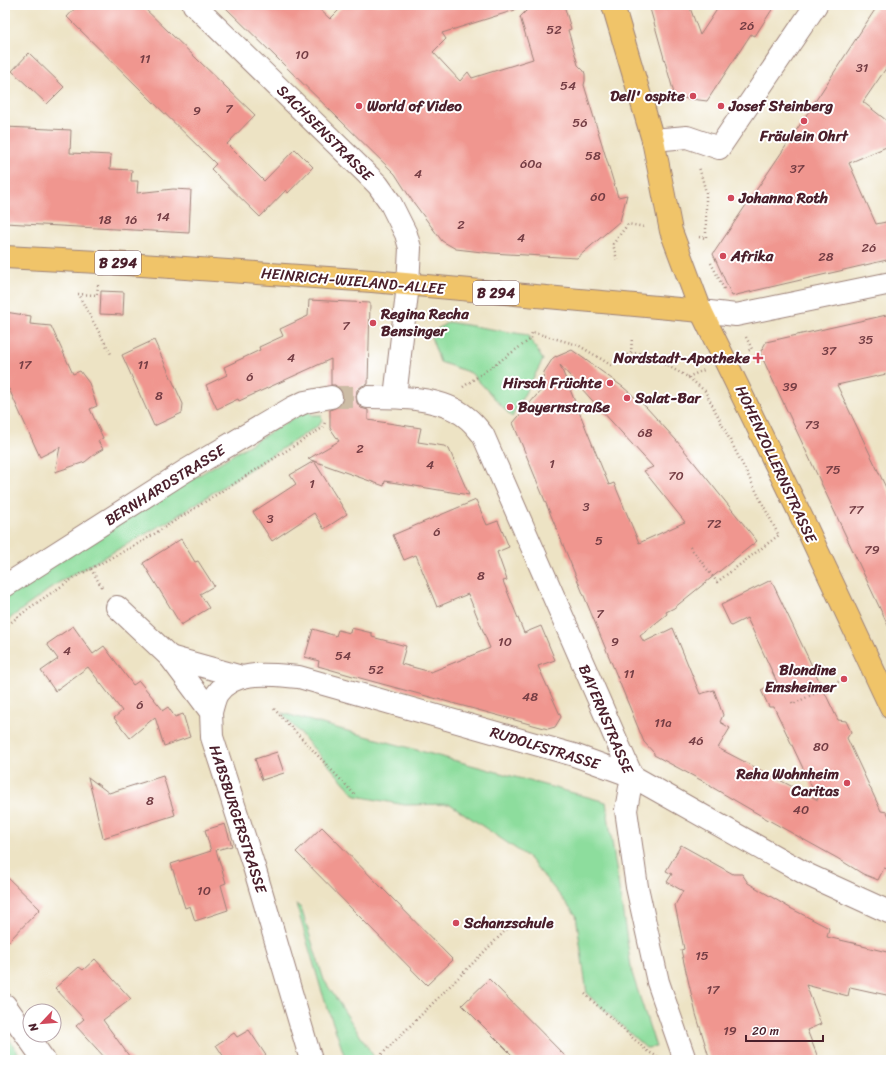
<svg xmlns="http://www.w3.org/2000/svg" width="896" height="1065" font-family="Sriracha,sans-serif">
<style>
.green{fill:#8ddd9d;stroke:#6c7e64}
.building{fill:#f0968f;fill-rule:evenodd}
.lines{fill:none;stroke-linecap:round;stroke-linejoin:round}
.minor-tunnel{stroke:#ccbca5;stroke-width:22;stroke-dasharray:22 11;stroke-linecap:butt}
.minor-casing{stroke:#9c8178;stroke-width:24}
.major-casing{stroke:#9c8178;stroke-width:24}
.path{stroke:#9c8178;stroke-width:2.5;stroke-dasharray:1 3;stroke-linecap:butt}
.minor{stroke:#fff;stroke-width:22}
.major{stroke:#f0c469;stroke-width:22}
.poi-dot{fill:#d1495b;stroke:#fff;stroke-width:1.5}
.labels{text-anchor:middle;dominant-baseline:central;stroke-width:4;stroke-linejoin:round;paint-order:stroke}
.number-label{font-size:13px;fill:#743d44}
.shield{fill:#fff;stroke:#80626b;stroke-width:1}
.shield-label{font-size:14px;font-weight:bold;fill:#4a1f2b}
.poi-label{font-size:15px;font-weight:bold;fill:#4a1f2b;stroke:#fff;text-anchor:start}
.street-label{font-size:15px;fill:#4a1f2b;stroke:#fff}
</style>
<rect width="100%" height="100%" fill="#fff"/>
<filter id="ink" filterUnits="userSpaceOnUse"><feTurbulence type="fractalNoise" baseFrequency=".025" numOctaves="2"/><feDisplacementMap in="SourceGraphic" scale="8" xChannelSelector="R" yChannelSelector="G"/><feConvolveMatrix kernelMatrix="1 2 1 2 8 2 1 2 1" color-interpolation-filters="sRGB"/></filter>
<filter id="wash" filterUnits="userSpaceOnUse"><feTurbulence type="fractalNoise" baseFrequency=".012" numOctaves="4" result="noise"/><feDisplacementMap in="SourceGraphic" scale="16" xChannelSelector="R" yChannelSelector="G"/><feGaussianBlur stdDeviation="0.9" result="paint"/><feColorMatrix in="noise" values="0 0 0 0 0 0 0 0 0 0 0 0 0 0 0 0 0 1.4 0 .05"/><feComposite in="paint" operator="in"/></filter>
<g filter="url(#wash)">
<rect width="100%" height="100%" fill="#ede3c4"/>
<g class="green">
<polygon points="448,322 528,335 543,360 512,417 471,373 440,362 430,334"/>
<polygon points="307,410 312,415 321,415 322,421 319,425 172,519 58,583 5,622 5,595 60,559"/>
<polygon points="282,713 606,802 632,973 656,1047 646,1048 587,994 576,915 528,857 450,804 405,805 356,796"/>
<polygon points="296,904 301,908 324,980 376,1060 346,1060 321,989"/>
<polygon points="5,1033 23,1060 5,1060"/>
</g>
<g id="blocks">
<g class="building">
<polygon points="78,5 141,5 255,115 227,144 264,181 295,149 313,167 288,193 286,190 260,217 211,169 216,164 67,17"/>
<polygon points="223,5 315,5 330,19 344,5 515,5 515,10 442,33 446,39 433,52 460,81 468,72 472,78 533,59 520,17 532,5 564,5 571,29 568,30 578,65 584,71 585,74 585,81 584,85 618,197 627,195 620,221 577,258 491,253 456,249 442,241 411,199 395,174"/>
<polygon points="649,5 689,5 700,35 720,5 775,5 755,36 751,34 707,101 675,97"/>
<polygon points="878,5 891,5 891,61 863,102 891,124 891,145 849,163 876,224 891,221 891,259 732,296 713,254 792,137"/>
<polygon points="29,53 64,87 47,104 12,71"/>
<polygon points="5,127 71,130 70,153 111,155 110,169 132,170 131,181 138,181 137,193 173,189 191,190 189,233 5,223"/>
<polygon points="101,291 124,292 123,315 100,314"/>
<polygon points="309,300 370,303 368,384 362,386 357,390 356,397 357,403 361,408 368,410 368,420 421,428 418,442 444,446 449,449 469,495 385,481 384,486 308,459 339,441 330,428 330,410 339,406 343,401 343,395 340,389 335,385 331,385 331,359 239,401 238,399 217,409 206,385 227,375 224,367 260,350 259,347 283,336 280,329 308,316"/>
<polygon points="5,312 31,316 30,324 51,326 73,374 80,371 89,383 97,406 90,409 103,438 98,441 103,449 96,453 85,462 55,472 60,447 40,457 9,389 5,389"/>
<polygon points="891,314 891,373 837,385 891,498 891,632 760,353 766,342"/>
<polygon points="154,340 183,404 182,413 154,426 122,355"/>
<path d="M572 350 623 387 646 407 676 440 757 541 674 608 666 612 667 614 640 636 644 642 673 628 700 694 714 690 723 715 720 722 730 728 718 748 818 800 774 707H769L761 690 777 682 747 618 731 626 721 605 771 580 835 714 838 720 846 721 851 732 847 738 881 811 887 812 891 821V870L884 868 878 880 863 874 837 858 772 822 710 786V785L654 755V753L644 742 513 423 541 390 544 372 553 358 556 356V357ZM560 365 653 467 644 471 685 522 639 543 614 483 609 485Z"/>
<polygon points="314,461 347,514 324,529 314,513 272,541 253,512 296,484 290,475"/>
<polygon points="476,500 487,525 498,521 509,547 497,552 507,580 503,581 524,633 541,626 555,660 538,666 561,717 555,727 548,729 360,678 318,666 319,661 305,657 313,629 336,636 338,630 350,633 351,628 372,633 372,637 406,646 401,664 431,672 490,648 468,594 437,607 416,555 404,560 393,535"/>
<polygon points="181,539 195,562 198,561 214,586 200,594 209,608 181,625 143,563"/>
<polygon points="73,626 93,654 104,646 133,685 139,681 163,710 162,711 168,707 175,717 183,714 190,737 164,746 155,717 130,738 114,718 122,711 88,667 55,691 41,671 58,659 47,644"/>
<polygon points="277,752 284,773 262,780 255,759"/>
<polygon points="163,776 175,815 103,838 88,777 109,793"/>
<polygon points="225,824 232,846 216,850 226,883 221,885 228,910 195,921 190,906 185,908 171,864 211,851 205,830"/>
<polygon points="322,827 453,960 427,985 296,852"/>
<polygon points="681,845 733,874 742,874 748,883 790,908 829,928 827,937 862,945 862,946 891,953 891,996 850,987 848,996 806,985 821,1024 807,1030 819,1060 710,1060 696,1014 681,950 684,949 675,905 683,891 667,882 672,874 666,871"/>
<polygon points="5,875 40,909 5,945"/>
<polygon points="95,959 131,999 103,1020 132,1060 107,1060 76,1026 84,1019 55,988 79,967 83,970"/>
<polygon points="489,979 569,1060 517,1060 462,1005"/>
<polygon points="249,1030 269,1060 226,1060 216,1045 234,1033 237,1037"/>
</g>
</g>
</g>
<g filter="url(#ink)">
<use href="#blocks" fill-opacity="0" stroke="#9c8178" stroke-width="1"/>
<g class="lines">
<polyline class="minor-tunnel" points="331,397 368,397"/>
<g class="minor-casing">
<g id="minor">
<polyline points="194,5 365,172 378,185 390,202 406,234 410,248 408,285 395,397"/>
<polyline points="653,140 687,137 719,148 816,5"/>
<polyline points="701,311 736,315 891,283"/>
<path d="M368 397C398 397 442 397 466 417 473 422 478 429 483 435L632 776 626 810 637 887 658 982 685 1060"/>
<polyline points="5,586 185,471 292,408 305,402 331,397"/>
<polyline points="117,607 170,657 211,712 212,737 254,867 311,1060"/>
<polyline points="170,657 242,677"/>
<path d="M211 712C213 706 214 699 217 694 234 668 273 675 299 677L574 755 632 776 808 875 891 913"/>
<polyline points="5,1005 44,1060"/>
</g>
</g>
<g class="major-casing">
<g id="major">
<polyline points="613,5 653,140 671,231 701,311 802,518 891,708"/>
<polyline points="5,257 98,262 372,281 701,311"/>
</g>
</g>
<g class="path">
<polyline points="699,237 706,238 706,192 699,167"/>
<polyline points="617,260 613,244 628,224 645,227"/>
<polyline points="711,263 724,289"/>
<polyline points="98,285 97,295 78,294 111,354"/>
<polyline points="746,337 752,349 747,351"/>
<polyline points="631,353 632,337"/>
<polyline points="688,377 704,370"/>
<polyline points="463,387 531,339 532,332 578,345 611,365 631,353 646,354 688,377 705,391 779,536"/>
<polyline points="5,403 8,403"/>
<polyline points="690,547 717,582 779,535"/>
<polyline points="91,569 103,589"/>
<polyline points="5,627 32,606 75,577 143,541 319,430 323,428 325,422"/>
<polyline points="792,702 793,704 844,679"/>
<polyline points="274,709 356,796"/>
<polyline points="585,994 647,1051 658,1057"/>
<polyline points="376,1060 508,928"/>
</g>
<use href="#minor" class="minor"/>
<use href="#major" class="major"/>
</g>
</g>
<g class="poi-dot">
<circle cx="693" cy="96" r="4"/>
<circle cx="359" cy="106" r="4"/>
<circle cx="721" cy="106" r="4"/>
<circle cx="804" cy="121" r="4"/>
<circle cx="731" cy="198" r="4"/>
<circle cx="723" cy="256" r="4"/>
<circle cx="373" cy="323" r="4"/>
<path d="M756 352h4v4h4v4h-4v4h-4v-4h-4v-4h4z"/>
<circle cx="610" cy="383" r="4"/>
<circle cx="627" cy="398" r="4"/>
<circle cx="510" cy="407" r="4"/>
<circle cx="844" cy="679" r="4"/>
<circle cx="847" cy="783" r="4"/>
<circle cx="456" cy="923" r="4"/>
</g>
<g class="labels">
<g class="number-label">
<text x="747" y="25">26</text>
<text x="554" y="29">52</text>
<text x="302" y="54">10</text>
<text x="145" y="58">11</text>
<text x="862" y="67">31</text>
<text x="568" y="85">54</text>
<text x="229" y="108">7</text>
<text x="197" y="110">9</text>
<text x="580" y="122">56</text>
<text x="593" y="155">58</text>
<text x="531" y="163">60a</text>
<text x="797" y="168">37</text>
<text x="418" y="173">4</text>
<text x="598" y="196">60</text>
<text x="163" y="216">14</text>
<text x="105" y="219">18</text>
<text x="131" y="219">16</text>
<text x="461" y="224">2</text>
<text x="521" y="237">4</text>
<text x="869" y="247">26</text>
<text x="826" y="256">28</text>
<text x="346" y="325">7</text>
<text x="866" y="339">35</text>
<text x="829" y="350">37</text>
<text x="291" y="357">4</text>
<text x="25" y="364">17</text>
<text x="143" y="364">11</text>
<text x="250" y="376">6</text>
<text x="790" y="386">39</text>
<text x="159" y="395">8</text>
<text x="812" y="424">73</text>
<text x="645" y="432">68</text>
<text x="360" y="448">2</text>
<text x="552" y="463">1</text>
<text x="430" y="464">4</text>
<text x="833" y="469">75</text>
<text x="676" y="475">70</text>
<text x="312" y="483">1</text>
<text x="586" y="506">3</text>
<text x="856" y="509">77</text>
<text x="270" y="518">3</text>
<text x="714" y="523">72</text>
<text x="437" y="531">6</text>
<text x="599" y="540">5</text>
<text x="872" y="549">79</text>
<text x="481" y="575">8</text>
<text x="600" y="613">7</text>
<text x="505" y="641">10</text>
<text x="615" y="641">9</text>
<text x="67" y="650">4</text>
<text x="343" y="655">54</text>
<text x="376" y="669">52</text>
<text x="629" y="673">11</text>
<text x="530" y="696">48</text>
<text x="140" y="704">6</text>
<text x="663" y="722">11a</text>
<text x="696" y="740">46</text>
<text x="821" y="746">80</text>
<text x="150" y="800">8</text>
<text x="801" y="809">40</text>
<text x="204" y="890">10</text>
<text x="702" y="955">15</text>
<text x="713" y="989">17</text>
<text x="730" y="1030">19</text>
</g>
<g class="shield">
<rect x="95" y="251" width="46" height="24" rx="3"/>
<rect x="473" y="281" width="46" height="24" rx="3"/>
</g>
<g class="shield-label">
<text x="118" y="263">B 294</text>
<text x="496" y="293">B 294</text>
</g>
<g class="poi-label">
<text x="685" y="96" text-anchor="end">Dell' ospite</text>
<text x="367" y="106">World of Video</text>
<text x="729" y="106">Josef Steinberg</text>
<text x="804" y="136" text-anchor="middle">Fräulein Ohrt</text>
<text x="739" y="198">Johanna Roth</text>
<text x="731" y="256">Afrika</text>
<text x="381" y="314">Regina Recha<tspan x="381" dy="17">Bensinger</tspan></text>
<text x="750" y="358" text-anchor="end">Nordstadt-Apotheke</text>
<text x="602" y="383" text-anchor="end">Hirsch Früchte</text>
<text x="635" y="398">Salat-Bar</text>
<text x="518" y="407">Bayernstraße</text>
<text x="836" y="670" text-anchor="end">Blondine<tspan x="836" dy="17">Emsheimer</tspan></text>
<text x="839" y="774" text-anchor="end">Reha Wohnheim<tspan x="839" dy="17">Caritas</tspan></text>
<text x="464" y="923">Schanzschule</text>
</g>
<g class="street-label">
<text transform="translate(325 133) rotate(45)">SACHSENSTRASSE</text>
<text transform="translate(353 281) rotate(5)">HEINRICH-WIELAND-ALLEE</text>
<text transform="translate(776 464) rotate(65)">HOHENZOLLERNSTRASSE</text>
<text transform="translate(165 485) rotate(-32)">BERNHARDSTRASSE</text>
<text transform="translate(606 719) rotate(67)">BAYERNSTRASSE</text>
<text transform="translate(545 748) rotate(17)">RUDOLFSTRASSE</text>
<text transform="translate(238 819) rotate(72)">HABSBURGERSTRASSE</text>
</g>
</g>
<rect width="896" height="1065" fill="none" stroke="#fff" stroke-width="20"/>
<g transform="translate(42 1023) rotate(244)"><circle r="19" fill="#ffffff" stroke="#b7a5aa"/>
<path d="M0-3L7 15L0 10L-7 15Z" fill="#d1495b"/>
<text y="-6" font-size="11" font-weight="bold" text-anchor="middle" fill="#4a1f2b">N</text>
</g>
<path d="M746 1035v6h77v-6" fill="none" stroke="#4a1f2b" stroke-width="2"/>
<text x="752" y="1035" font-size="12" fill="#4a1f2b" stroke="#ffffff" stroke-width="3" paint-order="stroke">20 m</text>
</svg>
